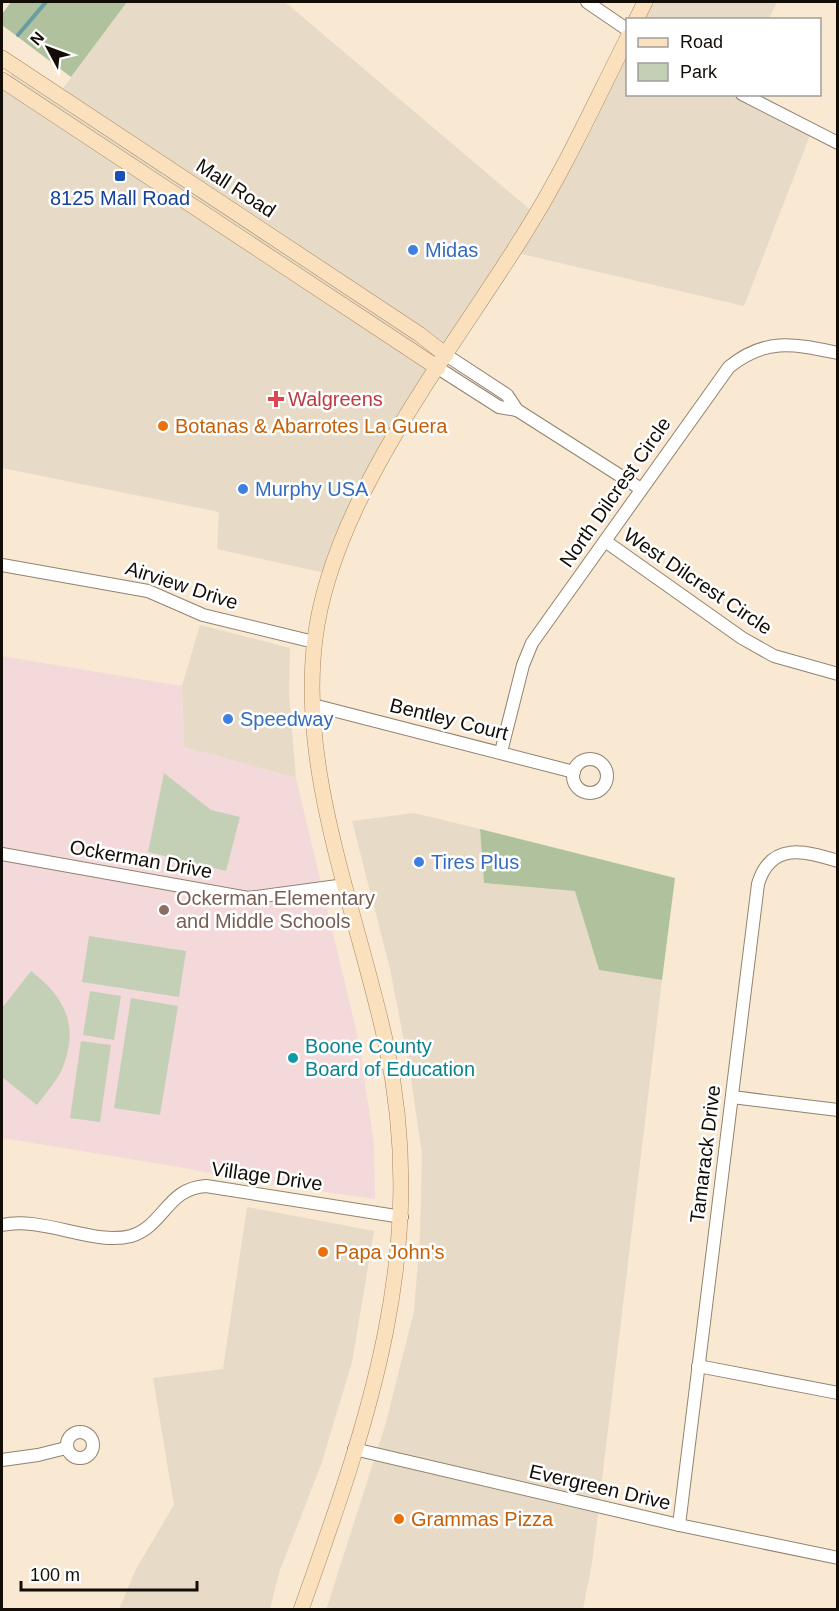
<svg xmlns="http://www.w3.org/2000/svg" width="839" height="1611" font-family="Helvetica,sans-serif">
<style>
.commercial{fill:#e7dbc7}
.education{fill:#f4d9da}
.green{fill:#c3d0b6}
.forest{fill:#afc29d}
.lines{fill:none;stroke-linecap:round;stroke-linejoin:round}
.stream{stroke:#699da3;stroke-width:4}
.minor-casing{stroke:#92836f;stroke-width:14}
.major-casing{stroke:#a78860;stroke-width:16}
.minor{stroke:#fff;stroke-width:12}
.major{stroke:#fae0bc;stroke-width:15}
.transit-dot{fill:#1a4fb4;stroke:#fff;stroke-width:2}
.shop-dot{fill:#3f7fe0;stroke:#fff;stroke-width:2}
.health-dot{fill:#e0444e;stroke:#fff;stroke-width:2}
.food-dot{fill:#e8710a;stroke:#fff;stroke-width:2}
.education-dot{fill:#8d6e63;stroke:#fff;stroke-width:2}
.culture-dot{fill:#0f9aa8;stroke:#fff;stroke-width:2}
.labels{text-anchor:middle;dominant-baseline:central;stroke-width:5;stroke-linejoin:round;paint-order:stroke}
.street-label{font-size:20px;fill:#120d06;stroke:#fff}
.transit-label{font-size:20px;fill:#164399;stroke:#fff}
.shop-label{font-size:20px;fill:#366cbe;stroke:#fff;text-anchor:start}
.health-label{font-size:20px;fill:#be3a42;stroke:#fff;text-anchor:start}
.food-label{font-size:20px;fill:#c56008;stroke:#fff;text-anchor:start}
.education-label{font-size:20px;fill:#785e54;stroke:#fff;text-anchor:start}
.culture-label{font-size:20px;fill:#0d838f;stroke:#fff;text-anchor:start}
</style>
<rect width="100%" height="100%" fill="#f9e8d2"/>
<g class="commercial">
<polygon points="127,2 285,2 534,213 627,37 628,94 742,95 812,130 744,306 513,252 396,436 330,574 217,549 219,512 2,468 2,89 16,67 58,95"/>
<polygon points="646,2 777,2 769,19 637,20"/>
<polygon points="200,625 290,648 289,695 296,778 184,747 182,686"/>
<polygon points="414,813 480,829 484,883 575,890 599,970 662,980 592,1563 583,1609 326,1610 385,1426 414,1311 420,1235 422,1154 410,1072 390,969 352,821"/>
<polygon points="247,1207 374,1231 352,1362 321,1465 280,1570 270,1609 119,1609 136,1569 174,1505 153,1378 223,1369"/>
</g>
<polygon class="education" points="2,656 182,686 184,747 296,778 359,1042 374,1144 375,1199 247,1181 184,1168 2,1138"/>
<g class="green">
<polygon points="164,773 211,810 240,817 226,871 148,852"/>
<polygon points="89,936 186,951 179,997 82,982"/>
<path d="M31 971C65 997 79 1025 63 1067 58 1080 45 1094 37 1105L2 1077V1008Z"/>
<polygon points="90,991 121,996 114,1040 83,1035"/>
<polygon points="131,998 178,1006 160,1115 114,1108"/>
<polygon points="81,1041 111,1045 100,1122 70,1118"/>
</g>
<g class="forest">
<polygon points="11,2 127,2 71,77 2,25 2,14"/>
<polygon points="480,829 675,878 662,980 599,970 575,891 484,883"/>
</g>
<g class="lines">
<polyline class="stream" points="18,35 46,2"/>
<g class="minor-casing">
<g id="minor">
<polyline points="587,2 628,30"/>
<polyline points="742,94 838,143"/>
<polyline points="446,355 507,395 517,410 641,489"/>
<polyline points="438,368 499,407 517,410"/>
<polyline points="605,541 742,638 774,656 838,674"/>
<polyline points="2,565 148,591 203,615 314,642"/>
<polyline points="313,705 574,772"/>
<path d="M501 752 523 665 532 643 729 367C766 337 794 344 838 353"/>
<circle cx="590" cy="776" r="17"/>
<polyline points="2,854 248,898 345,885"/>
<polyline points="732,1097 838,1110"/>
<path d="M2 1225C43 1216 94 1246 131 1236 164 1226 167 1188 206 1186L402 1217"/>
<polyline points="698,1366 838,1393"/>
<circle cx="80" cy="1445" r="13"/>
<polyline points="354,1449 679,1525 838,1558"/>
<polyline points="2,1460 38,1455 66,1448"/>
<path d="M679 1525 758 884C771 841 805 851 838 861"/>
</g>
</g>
<g class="major-casing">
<g id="major">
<polyline points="636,20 645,2"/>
<polyline points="2,58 419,334 446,355"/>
<polyline points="2,80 438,368"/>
<path d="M301 1610C369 1419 430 1249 386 1044 358 914 298 773 315 639 332 498 453 350 526 231 565 169 595 102 628 37"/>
</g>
</g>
<use href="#minor" class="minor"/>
<use href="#major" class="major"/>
</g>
<rect class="transit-dot" x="114" y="170" width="12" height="12" rx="3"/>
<g class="shop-dot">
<circle cx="413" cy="250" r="6"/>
<circle cx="243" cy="489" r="6"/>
<circle cx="228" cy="719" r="6"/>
<circle cx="419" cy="862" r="6"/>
</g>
<path class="health-dot" d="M273 390h6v6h6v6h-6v6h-6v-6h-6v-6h6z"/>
<g class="food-dot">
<circle cx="163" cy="426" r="6"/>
<circle cx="323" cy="1252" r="6"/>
<circle cx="399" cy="1519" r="6"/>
</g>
<circle class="education-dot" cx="164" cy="910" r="6"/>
<circle class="culture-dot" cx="293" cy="1058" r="6"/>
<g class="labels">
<g class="street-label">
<text transform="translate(236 188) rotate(33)">Mall Road</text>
<text transform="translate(615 492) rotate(-55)">North Dilcrest Circle</text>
<text transform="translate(698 581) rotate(34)">West Dilcrest Circle</text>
<text transform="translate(182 585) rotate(18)">Airview Drive</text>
<text transform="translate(449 719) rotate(14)">Bentley Court</text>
<text transform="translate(141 859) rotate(10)">Ockerman Drive</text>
<text transform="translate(705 1154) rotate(-83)">Tamarack Drive</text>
<text transform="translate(267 1176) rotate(8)">Village Drive</text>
<text transform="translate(600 1487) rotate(13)">Evergreen Drive</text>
</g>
<g class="transit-label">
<text x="120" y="198">8125 Mall Road</text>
</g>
<g class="shop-label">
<text x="425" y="250">Midas</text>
<text x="255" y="489">Murphy USA</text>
<text x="240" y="719">Speedway</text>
<text x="431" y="862">Tires Plus</text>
</g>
<g class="health-label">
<text x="288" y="399">Walgreens</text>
</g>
<g class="food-label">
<text x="175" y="426">Botanas &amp; Abarrotes La Guera</text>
<text x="335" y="1252">Papa John's</text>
<text x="411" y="1519">Grammas Pizza</text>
</g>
<g class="education-label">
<text x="176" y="898">Ockerman Elementary<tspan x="176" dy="23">and Middle Schools</tspan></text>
</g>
<g class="culture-label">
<text x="305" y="1046">Boone County<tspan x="305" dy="23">Board of Education</tspan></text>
</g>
</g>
<rect width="839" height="1611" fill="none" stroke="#120d06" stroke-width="6"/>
<rect x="626" y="18" width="195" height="78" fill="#ffffff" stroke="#a09e9b" stroke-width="1.5"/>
<rect x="638" y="38" width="30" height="9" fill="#fae0bc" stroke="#a09e9b" stroke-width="1.5"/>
<text x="680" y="48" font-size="18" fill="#120d06">Road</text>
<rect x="638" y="63" width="30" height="18" fill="#c3d0b6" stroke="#a09e9b" stroke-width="1.5"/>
<text x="680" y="78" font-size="18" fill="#120d06">Park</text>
<g transform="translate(48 48) rotate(311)" stroke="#ffffff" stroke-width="4.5" paint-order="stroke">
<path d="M0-4.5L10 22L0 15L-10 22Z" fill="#120d06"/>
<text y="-9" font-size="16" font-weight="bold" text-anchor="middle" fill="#120d06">N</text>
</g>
<path d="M21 1581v9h176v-9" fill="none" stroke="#120d06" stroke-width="3"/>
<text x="30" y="1581" font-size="18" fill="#120d06" stroke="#ffffff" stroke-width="4.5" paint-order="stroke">100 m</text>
</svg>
